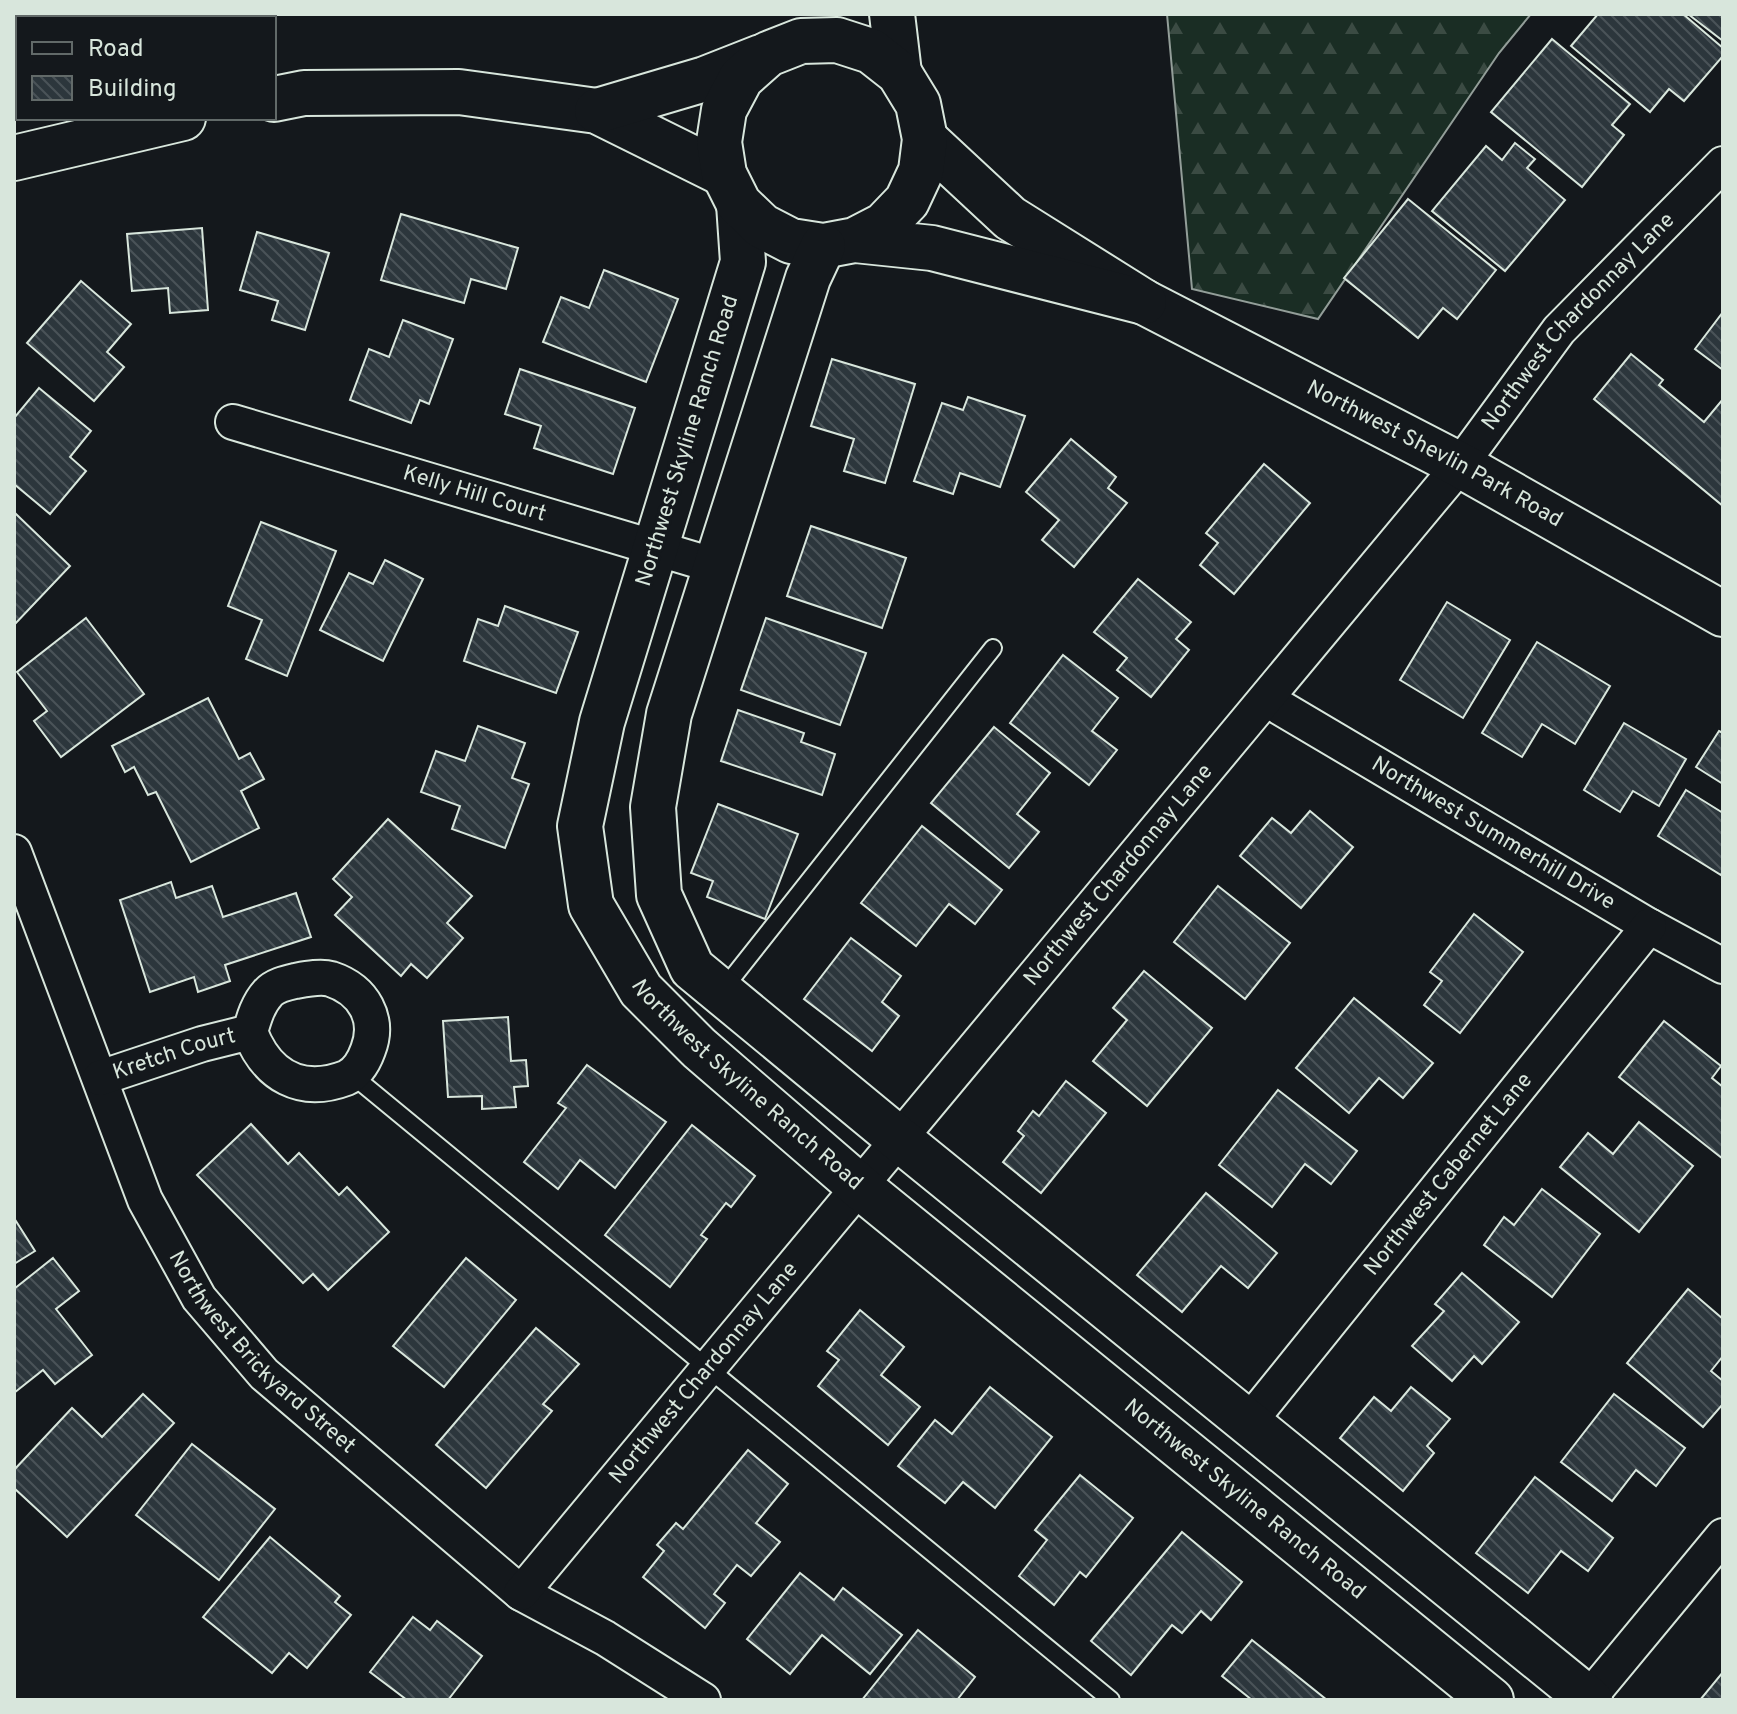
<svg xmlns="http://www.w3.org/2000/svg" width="1737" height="1714" font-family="Overpass,sans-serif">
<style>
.forest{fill:url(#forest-firs);stroke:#939e99;stroke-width:2}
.building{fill:url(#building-back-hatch);stroke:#d8e6dc;stroke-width:2}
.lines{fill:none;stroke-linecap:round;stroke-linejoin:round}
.lane-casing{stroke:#d8e6dc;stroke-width:20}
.street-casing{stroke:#d8e6dc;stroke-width:38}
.secondary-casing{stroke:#d8e6dc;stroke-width:48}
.lane{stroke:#14181c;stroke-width:16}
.street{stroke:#14181c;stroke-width:34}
.secondary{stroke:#14181c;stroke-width:44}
.labels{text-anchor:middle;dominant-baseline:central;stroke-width:6;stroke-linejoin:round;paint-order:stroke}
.street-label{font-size:22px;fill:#d8e6dc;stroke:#14181c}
</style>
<defs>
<pattern id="forest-firs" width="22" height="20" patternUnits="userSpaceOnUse" patternTransform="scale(2)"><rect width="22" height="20" fill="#1a2d24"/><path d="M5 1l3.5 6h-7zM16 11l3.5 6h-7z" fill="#3b4b43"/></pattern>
<pattern id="building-back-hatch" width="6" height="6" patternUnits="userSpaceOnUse" patternTransform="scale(2)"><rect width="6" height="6" fill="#2c363c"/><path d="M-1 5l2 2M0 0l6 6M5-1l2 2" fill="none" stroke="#4a5358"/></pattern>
</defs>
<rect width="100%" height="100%" fill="#14181c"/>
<polygon class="forest" points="1167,14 1531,14 1499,53 1318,319 1192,289"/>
<g class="building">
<polygon points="1598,14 1683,14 1723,48 1723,56 1684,101 1669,89 1650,112 1571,46"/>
<polygon points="1688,14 1723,14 1723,41"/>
<polygon points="1552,39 1630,104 1612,125 1624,135 1582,187 1491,112"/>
<polygon points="1515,143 1535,159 1527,168 1565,200 1505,271 1432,211 1486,146 1502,160"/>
<polygon points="1408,199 1496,270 1457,319 1443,308 1418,338 1344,278"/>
<polygon points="401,214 518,248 506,289 471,279 464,303 381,280"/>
<polygon points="202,228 208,310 170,313 168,288 132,291 127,234"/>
<polygon points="257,232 329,253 305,330 272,320 278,301 240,290"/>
<polygon points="604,270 678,299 646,382 543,342 561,297 589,308"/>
<polygon points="81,281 131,324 107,352 124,367 94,401 27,343"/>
<polygon points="1723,312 1723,370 1695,349"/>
<polygon points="403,320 453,339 429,404 420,400 411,423 350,400 369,349 389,357"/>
<polygon points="1631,354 1663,380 1659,385 1704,422 1723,399 1723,506 1594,399"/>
<polygon points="832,359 915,384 885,483 844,471 854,439 811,426"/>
<polygon points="520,369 635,408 613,474 534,448 541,426 505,414"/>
<polygon points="39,388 91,431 70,457 86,471 50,514 14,484 14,418"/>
<polygon points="968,397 1025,416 1000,487 960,473 953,494 914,481 942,403 963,410"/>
<polygon points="1071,439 1116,477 1108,488 1127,503 1074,567 1042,540 1059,520 1026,492"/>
<polygon points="1264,464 1310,503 1234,594 1200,565 1218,543 1206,533"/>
<polygon points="16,514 70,566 14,625 14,516"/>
<polygon points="261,522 336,551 287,676 246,659 262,620 228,606"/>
<polygon points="811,526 906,558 882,628 787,596"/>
<polygon points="385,560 423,579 383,661 320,630 349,573 373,584"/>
<polygon points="1138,579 1191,622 1176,639 1189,650 1151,697 1117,670 1127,658 1094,632"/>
<polygon points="1447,602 1510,640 1463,718 1400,680"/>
<polygon points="505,606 578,632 556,693 464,661 478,619 498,626"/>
<polygon points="86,618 144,694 61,757 34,721 47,711 17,672"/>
<polygon points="766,618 866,653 840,725 741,690"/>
<polygon points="1537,642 1610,686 1575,744 1542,724 1522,757 1482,733"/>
<polygon points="1063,655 1118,698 1092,731 1117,750 1089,785 1010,723"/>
<polygon points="208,698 239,759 250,753 264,779 241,791 259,828 191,862 156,792 148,795 134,767 125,772 112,746"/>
<polygon points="738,710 804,733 801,742 835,754 822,795 721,761"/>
<polygon points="1624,723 1686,759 1659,806 1633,791 1620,812 1584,790"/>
<polygon points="478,726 525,743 512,778 529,784 505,848 452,829 460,806 421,792 436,751 465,761"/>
<polygon points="994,727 1050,773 1017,814 1039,832 1009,868 931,803"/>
<polygon points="1719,731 1723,733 1723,784 1696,767"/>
<polygon points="1686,790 1723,813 1723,871 1721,875 1658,836"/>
<polygon points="718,804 798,834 765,919 707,897 713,881 691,873"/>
<polygon points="1310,811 1353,847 1301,908 1240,856 1272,818 1291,833"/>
<polygon points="388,819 472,896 447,923 463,938 427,978 411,964 401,976 335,915 352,897 333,879"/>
<polygon points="922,826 1002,890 975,924 949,904 916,946 861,903"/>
<polygon points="171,882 176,898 212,886 223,917 296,893 311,937 225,965 230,981 198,992 194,977 150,992 120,900"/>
<polygon points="1218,886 1290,943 1245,999 1174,942"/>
<polygon points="1474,914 1523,952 1460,1033 1424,1005 1442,981 1430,972"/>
<polygon points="851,938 901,976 882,1002 899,1016 872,1051 804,999"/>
<polygon points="1144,971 1212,1028 1147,1106 1093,1061 1127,1020 1113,1008"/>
<polygon points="1354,998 1433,1063 1403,1098 1379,1078 1349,1113 1296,1068"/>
<polygon points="508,1017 511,1061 526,1060 528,1086 514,1087 516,1107 482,1109 482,1096 448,1097 443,1021"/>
<polygon points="1664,1021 1721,1066 1712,1078 1723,1087 1723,1159 1619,1077"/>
<polygon points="587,1065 666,1122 615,1188 580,1160 558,1189 524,1162 566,1108 558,1103"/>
<polygon points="1066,1081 1106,1113 1041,1193 1003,1162 1024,1136 1018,1131 1033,1111 1039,1116"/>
<polygon points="1278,1090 1357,1151 1331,1184 1305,1164 1272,1207 1219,1165"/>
<polygon points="1639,1122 1693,1166 1639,1232 1560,1167 1588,1133 1613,1154"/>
<polygon points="251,1124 288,1164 299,1153 339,1195 347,1187 389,1232 328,1290 313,1274 303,1283 197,1175"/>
<polygon points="692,1125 755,1176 731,1207 726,1203 701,1235 707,1239 670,1287 605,1235"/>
<polygon points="1542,1189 1600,1234 1552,1297 1484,1245 1504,1217 1514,1225"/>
<polygon points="1206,1193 1277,1253 1248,1288 1221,1266 1182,1312 1137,1275"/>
<polygon points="14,1218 35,1251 14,1264"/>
<polygon points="53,1258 79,1291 56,1309 92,1355 55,1384 43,1370 14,1393 14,1289"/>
<polygon points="466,1258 516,1300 444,1387 393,1346"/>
<polygon points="1462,1273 1519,1322 1482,1364 1474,1356 1452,1381 1412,1346 1444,1311 1435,1304"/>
<polygon points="1688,1289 1723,1319 1723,1356 1711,1371 1723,1381 1723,1404 1703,1427 1627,1363"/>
<polygon points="860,1310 904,1347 881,1375 920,1407 888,1445 818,1386 839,1360 827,1351"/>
<polygon points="536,1328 579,1364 543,1404 552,1411 486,1488 436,1445"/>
<polygon points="990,1387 1052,1437 995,1508 963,1482 945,1503 898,1466 935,1420 952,1434"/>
<polygon points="1411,1387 1450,1419 1427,1446 1434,1453 1403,1491 1340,1438 1374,1397 1391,1411"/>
<polygon points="143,1394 174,1423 67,1537 14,1488 14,1470 72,1408 102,1437"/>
<polygon points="1614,1394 1685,1448 1656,1486 1636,1470 1612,1501 1561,1462"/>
<polygon points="192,1444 275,1509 219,1580 136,1515"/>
<polygon points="748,1450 788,1484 756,1523 780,1542 751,1576 737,1565 714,1594 725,1603 705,1628 643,1577 664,1551 657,1545 676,1523 683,1529"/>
<polygon points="1080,1475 1133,1518 1086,1577 1080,1572 1054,1605 1019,1576 1047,1540 1035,1530"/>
<polygon points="1535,1477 1613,1538 1588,1571 1561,1551 1528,1593 1476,1553"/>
<polygon points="1182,1532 1242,1582 1211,1620 1201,1611 1182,1633 1172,1625 1131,1675 1091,1641"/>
<polygon points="270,1537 340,1596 335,1602 351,1615 307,1668 289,1653 272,1673 203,1617"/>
<polygon points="800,1573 834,1600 843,1588 902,1635 870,1674 822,1635 790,1674 747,1639"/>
<polygon points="413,1617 430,1630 437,1621 482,1656 448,1700 407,1700 370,1672"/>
<polygon points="918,1630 975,1677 957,1700 862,1700"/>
<polygon points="1252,1640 1327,1700 1252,1700 1222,1676"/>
<polygon points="1723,1672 1723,1700 1700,1700"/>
</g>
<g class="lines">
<g class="lane-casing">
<g id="lane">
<polyline points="721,992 993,648"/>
<polyline points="352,1075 1111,1700"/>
</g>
</g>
<g class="street-casing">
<g id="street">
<path id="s1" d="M233 422 716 566"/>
<path id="s2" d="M1266 699 1649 926 1723 966"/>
<path id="s3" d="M14 852 145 1200 199 1298 264 1374 521 1593 605 1638 703 1700"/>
<path id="s4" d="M100 1078 202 1044 250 1032C267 1076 301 1095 346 1078 357 1073 364 1061 368 1050 380 1019 364 990 331 979 321 976 306 979 295 981 286 983 274 986 268 993 258 1004 254 1018 250 1032"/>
<path id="s5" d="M1249 1422 1649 926"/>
<path id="s6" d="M521 1593 1460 465 1559 330 1723 164"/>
<polyline points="1588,1699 1723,1536"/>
</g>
</g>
<g class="secondary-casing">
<g id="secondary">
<polyline points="892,14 899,73"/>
<polyline points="274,99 304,93 459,92 597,111 724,174"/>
<polyline points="597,111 705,79 761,57"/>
<path id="s7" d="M925 139 1010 218 1144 302 1460 465 1723 614"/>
<polyline points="14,158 183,118"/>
<path id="s8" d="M739 204 743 262 602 722 580 826 591 905 641 990 699 1048 860 1187 1491 1700"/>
<polyline points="855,240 884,225 907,201 921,171 925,139 918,104 899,73 871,51 837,40 801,41 768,54 741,78 724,110 719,142 724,174 739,204 762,226 791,241 823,246 855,240 932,248 1144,302"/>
<polyline points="823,246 808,278 669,714 653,807 659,895 692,968 899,1139 1590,1700"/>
</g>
</g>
<use href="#lane" class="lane"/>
<use href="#street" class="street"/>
<use href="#secondary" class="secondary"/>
</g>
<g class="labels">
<g class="street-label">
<text stroke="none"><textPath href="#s6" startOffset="1654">Northwest Chardonnay Lane</textPath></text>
<text transform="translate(688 441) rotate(-73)">Northwest Skyline Ranch Road</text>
<text stroke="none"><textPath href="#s7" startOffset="602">Northwest Shevlin Park Road</textPath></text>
<text stroke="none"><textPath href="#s1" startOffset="252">Kelly Hill Court</textPath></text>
<text stroke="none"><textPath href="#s2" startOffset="264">Northwest Summerhill Drive</textPath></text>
<text stroke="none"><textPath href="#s6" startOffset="934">Northwest Chardonnay Lane</textPath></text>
<text stroke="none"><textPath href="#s4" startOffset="78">Kretch Court</textPath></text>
<text stroke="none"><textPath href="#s8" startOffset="966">Northwest Skyline Ranch Road</textPath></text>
<text stroke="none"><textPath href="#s5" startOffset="318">Northwest Cabernet Lane</textPath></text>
<text stroke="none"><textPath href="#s3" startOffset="566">Northwest Brickyard Street</textPath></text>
<text stroke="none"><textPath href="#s6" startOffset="286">Northwest Chardonnay Lane</textPath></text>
<text stroke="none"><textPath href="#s8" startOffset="1614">Northwest Skyline Ranch Road</textPath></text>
</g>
</g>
<rect width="1737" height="1714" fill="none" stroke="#d8e6dc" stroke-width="32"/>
<rect x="16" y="16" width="260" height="104" fill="#14181c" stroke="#626a69" stroke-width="2"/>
<rect x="32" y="42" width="40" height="12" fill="#14181c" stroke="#626a69" stroke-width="2"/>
<text x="88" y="56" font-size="24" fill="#d8e6dc">Road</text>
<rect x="32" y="76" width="40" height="24" fill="url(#building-back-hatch)" stroke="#626a69" stroke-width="2"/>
<text x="88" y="96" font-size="24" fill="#d8e6dc">Building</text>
</svg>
